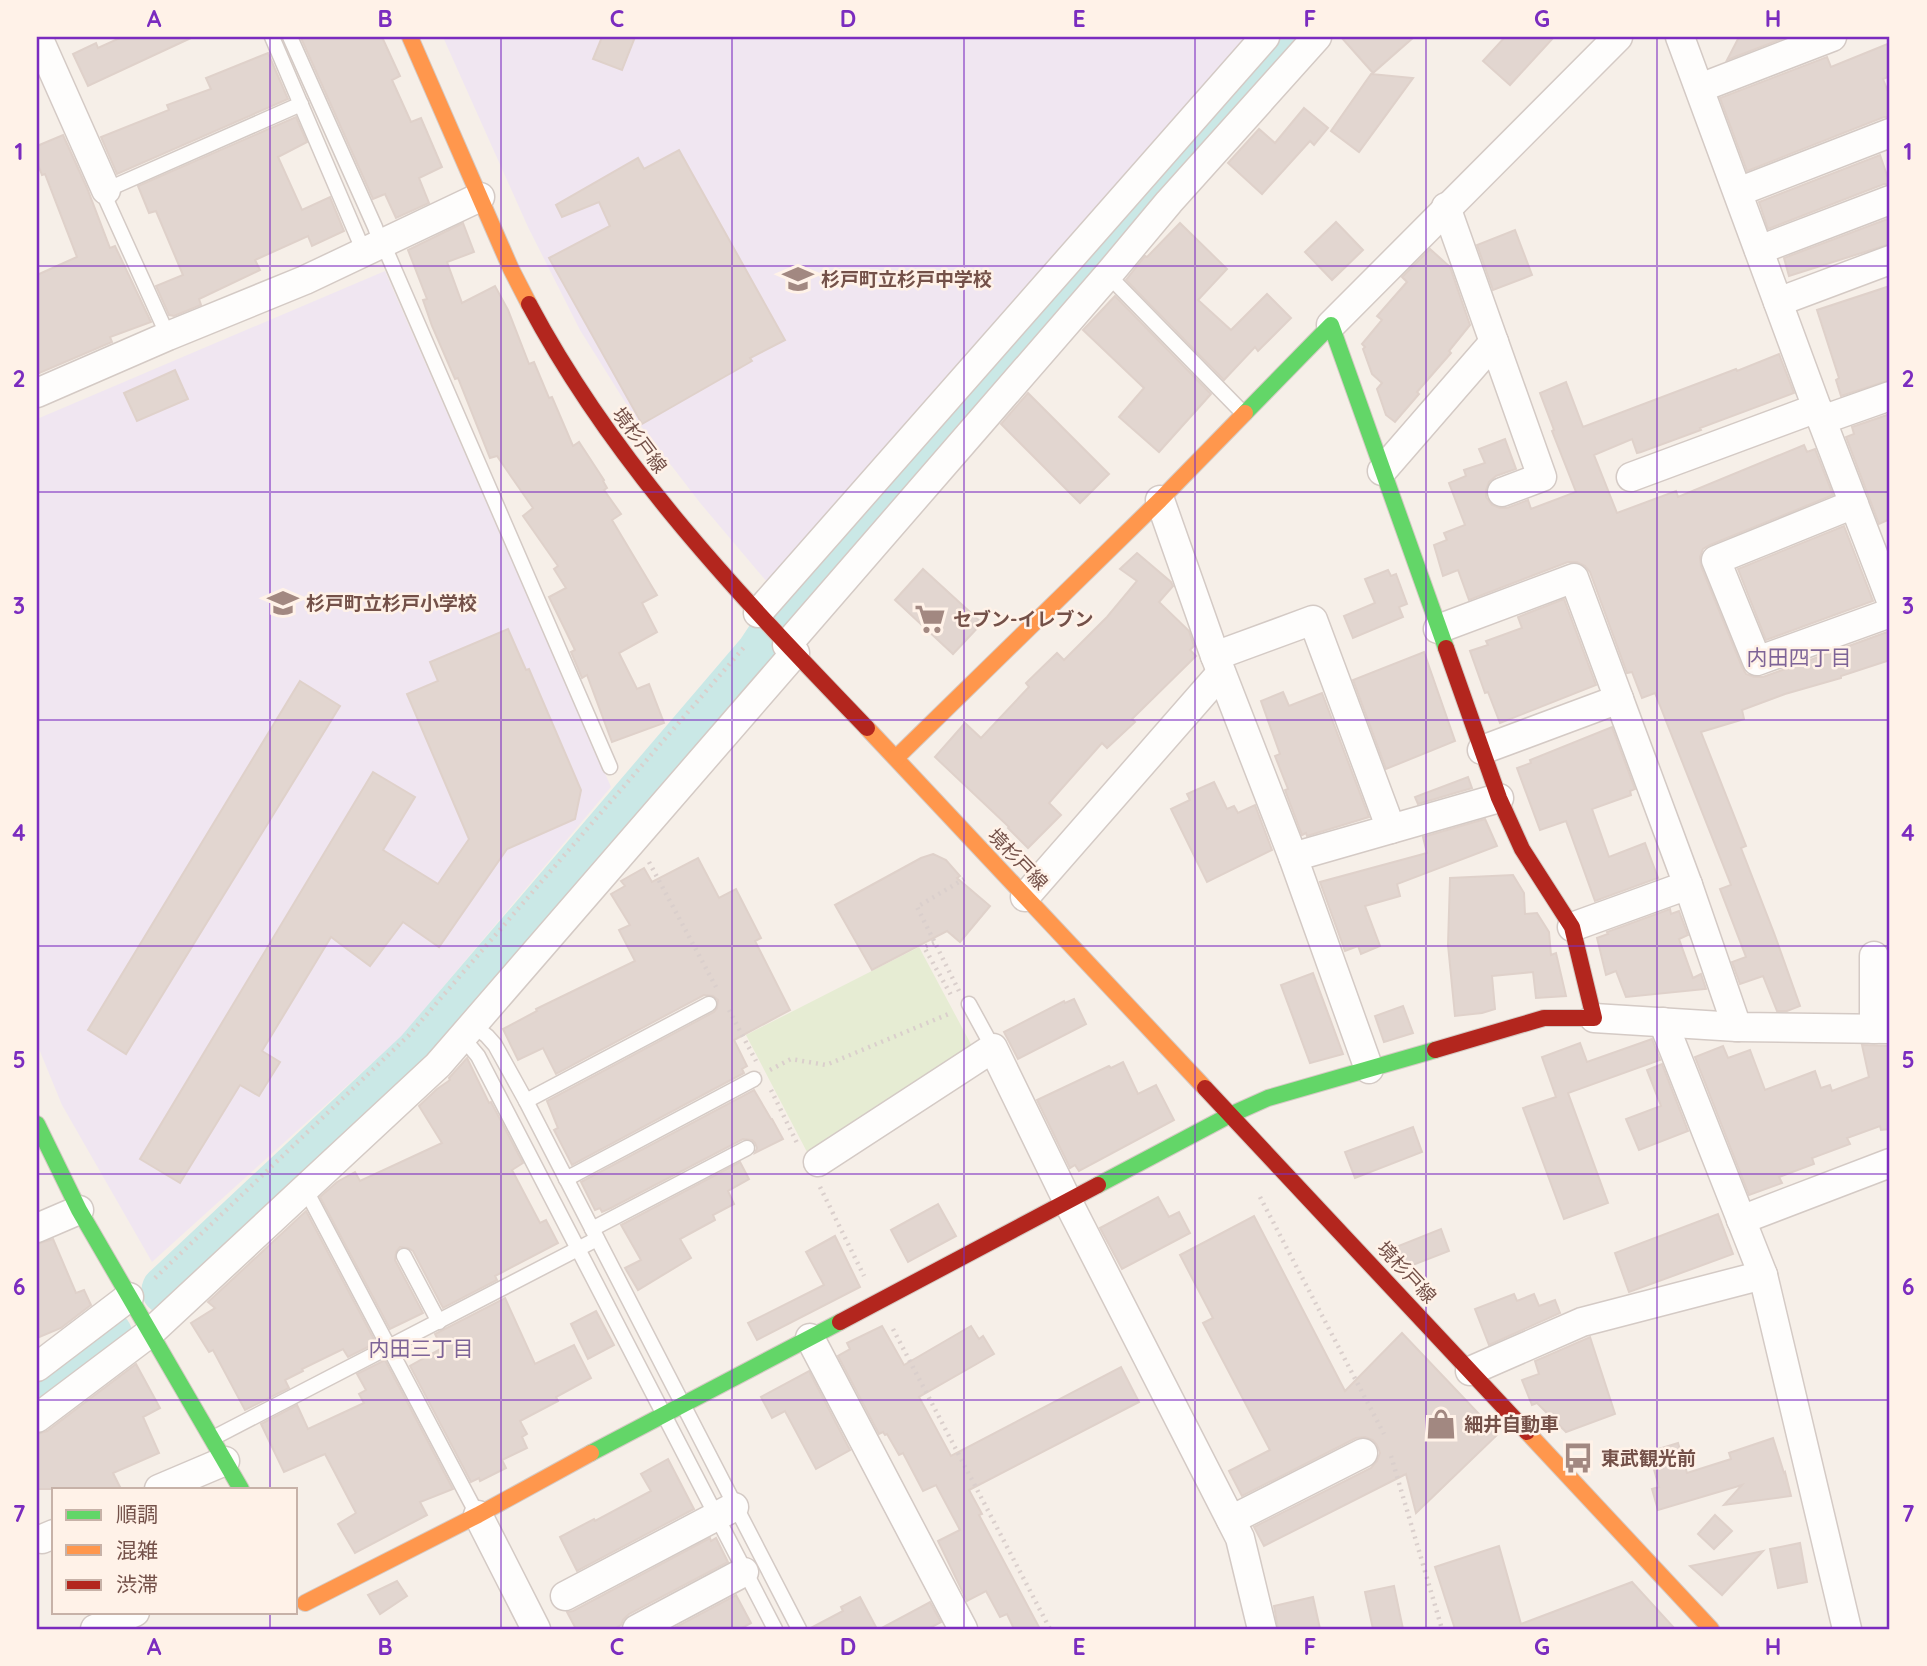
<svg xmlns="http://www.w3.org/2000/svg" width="1927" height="1666" font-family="Quicksand,'Noto Sans JP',sans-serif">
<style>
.education{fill:#f0e6f1}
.green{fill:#e6ecd3}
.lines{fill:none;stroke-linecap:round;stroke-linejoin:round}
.river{stroke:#cae8e6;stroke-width:49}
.building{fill:#e2d6d0;stroke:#dfd1ca;stroke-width:2}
.lane-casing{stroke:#d4cac5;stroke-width:17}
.street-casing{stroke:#d4cac5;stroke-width:31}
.fast-casing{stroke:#d5cac4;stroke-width:18}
.slow-casing{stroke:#d5cac4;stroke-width:18}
.jam-casing{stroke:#d5cac4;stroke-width:18}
.path{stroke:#dacfcc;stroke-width:4.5;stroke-dasharray:2 5;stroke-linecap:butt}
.lane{stroke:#fefdfc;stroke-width:14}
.street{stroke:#fefdfc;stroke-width:28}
.fast{stroke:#63d668;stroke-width:16}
.slow{stroke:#ff974d;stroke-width:16}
.jam{stroke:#b3261e;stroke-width:16}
.grid{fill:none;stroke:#7b2cbf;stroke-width:2;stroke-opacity:0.55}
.labels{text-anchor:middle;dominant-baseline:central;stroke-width:5;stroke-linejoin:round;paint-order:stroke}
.poi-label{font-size:19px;font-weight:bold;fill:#745149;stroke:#fff2e8;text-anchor:start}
.street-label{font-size:19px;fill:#745149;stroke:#fff2e8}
.neighbourhood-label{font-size:21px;fill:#7e6497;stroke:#fff2e8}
.neatline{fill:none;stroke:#7b2cbf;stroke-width:2.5}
.grid-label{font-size:23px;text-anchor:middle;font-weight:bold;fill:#7b2cbf}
</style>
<rect width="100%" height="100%" fill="#f6efe8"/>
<g class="education">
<polygon points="443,37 1251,37 773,589 701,504 637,421 580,330 528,227"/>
<polygon points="385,271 611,787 402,1036 152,1262 62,1105 37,1044 37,419"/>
</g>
<polygon class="green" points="919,947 973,1048 807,1152 746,1035"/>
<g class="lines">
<g class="river">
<polyline points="166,1290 419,1053 760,654 792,606 1290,37"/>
<polyline points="37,1390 108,1335"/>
</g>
</g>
<g class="building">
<polygon points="122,37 193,37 88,86 73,54 96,43 98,48"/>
<polygon points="304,37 382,37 400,76 392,80 411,122 421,118 442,167 419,178 429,203 396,218 385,194 373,199 301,38"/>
<polygon points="602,37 635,37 622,70 593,59"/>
<polygon points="1341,37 1414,37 1373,73"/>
<polygon points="1505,37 1554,37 1510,85 1483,61"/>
<polygon points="1739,37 1787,37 1727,60"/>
<polygon points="1890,43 1890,76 1883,79 1890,97 1890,117 1884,117 1747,171 1720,98 1827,57 1831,67"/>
<polygon points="268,53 288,99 117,174 101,137 169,110 167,105 211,89 206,78"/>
<polygon points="1371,74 1413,78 1359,152 1331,131"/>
<polygon points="1304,108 1328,128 1314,145 1310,141 1262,194 1228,163 1259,129 1275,143"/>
<polygon points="296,117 307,142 278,157 302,210 330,197 344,231 312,246 308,236 255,260 260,270 199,299 201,305 174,316 169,315 156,286 183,275 156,211 149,213 138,186"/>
<polygon points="63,135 87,188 110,248 115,246 151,322 110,337 112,342 37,374 37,275 77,257 45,174 42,175 37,162 37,146"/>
<polygon points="679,150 785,340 750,358 752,361 642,424 549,258 610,226 599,202 562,217 556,205 638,158 644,169"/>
<polygon points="1880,155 1890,184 1884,184 1768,229 1759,202"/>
<polygon points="1890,218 1890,244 1789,276 1784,258"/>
<polygon points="1336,222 1363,250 1332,280 1305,252"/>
<polygon points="463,223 474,252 447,262 462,303 495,286 508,310 529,364 534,362 549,398 552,397 573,446 579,442 604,480 603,481 607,488 604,490 621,514 612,520 657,595 642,603 657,632 619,653 637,689 649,684 664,723 612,742 587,675 582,678 571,652 575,650 549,597 566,588 554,569 558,566 523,516 533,508 497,456 490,458 458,378 455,379 432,326 423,300 427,299 408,250"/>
<polygon points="1180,223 1227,269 1198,300 1231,330 1267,294 1291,318 1258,351 1255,347 1224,380 1126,280 1145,256 1147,257"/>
<polygon points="1515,230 1532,275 1493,290 1477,245"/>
<polygon points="1430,249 1450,267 1470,325 1449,351 1451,353 1417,392 1419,394 1395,422 1386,415 1377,389 1382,383 1372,374 1363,349 1365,347 1362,344 1382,320 1377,316 1407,282 1402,277"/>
<polygon points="1890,286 1890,380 1841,396 1836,380 1839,378 1817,310"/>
<polygon points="1115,296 1211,394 1159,452 1119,417 1144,388 1083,330"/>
<polygon points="1779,354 1794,393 1700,428 1701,430 1641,452 1637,453 1632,439 1594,455 1617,513 1676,491 1678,497 1804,445 1807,452 1815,449 1833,495 1710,545 1703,549 1700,557 1701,566 1742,667 1746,674 1754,677 1763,677 1890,631 1890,660 1841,676 1841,678 1785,694 1742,710 1744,719 1701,732 1746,846 1741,848 1774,933 1800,1006 1787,1011 1777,1011 1763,976 1740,984 1732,962 1746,957 1720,889 1731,885 1655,693 1642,698 1632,672 1627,673 1590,572 1585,566 1577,562 1568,562 1469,600 1458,570 1443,576 1434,545 1447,540 1444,533 1465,525 1449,483 1466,476 1464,470 1485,463 1479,449 1505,439 1516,469 1496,476 1489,482 1486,490 1486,497 1492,505 1500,508 1507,508 1528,500 1531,509 1576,492 1552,431 1554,430 1540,393 1566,382 1583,427 1736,369 1737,371"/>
<polygon points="175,370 188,399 137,421 124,393"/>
<polygon points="1028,393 1109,474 1080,503 1001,424"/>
<polygon points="1890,414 1890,519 1879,524 1846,437 1854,434 1852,427"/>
<polygon points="1844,526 1873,601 1766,640 1738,569"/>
<polygon points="1137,553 1171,582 1173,586 1159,602 1189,631 1194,646 1190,650 1196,656 1132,719 1135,722 1107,748 1102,743 1049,803 1061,815 1028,848 1008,828 1009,827 935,757 965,723 981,738 1029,687 1026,683 1057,653 1064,660 1107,617 1137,581 1120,569"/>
<polygon points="923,569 982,623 953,654 895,600"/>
<polygon points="1388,570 1391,576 1396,574 1407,604 1399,607 1403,617 1353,638 1344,616 1375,603 1365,579"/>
<polygon points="1564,599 1596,685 1500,723 1488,692 1485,693 1470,651 1488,645 1486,641 1522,628 1518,617"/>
<polygon points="508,629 526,670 529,669 581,790 575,819 507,849 439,947 403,922 370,966 331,937 262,1051 280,1062 259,1096 240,1085 180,1183 140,1159 373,772 415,797 383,850 438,884 469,839 407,694 438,681 430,662"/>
<polygon points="1424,652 1455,741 1386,769 1353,680"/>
<polygon points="300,681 340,706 126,1054 88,1030"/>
<polygon points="1283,692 1289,706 1322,693 1369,817 1307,836 1306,833 1302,835 1285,790 1288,789 1275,756 1280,754 1261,701"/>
<polygon points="1612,727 1635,789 1630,791 1631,795 1592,809 1609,857 1645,843 1658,878 1595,901 1566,821 1540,830 1517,768 1531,763 1530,760"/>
<polygon points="1468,777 1472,788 1418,804 1415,797"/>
<polygon points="1214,782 1227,809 1234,806 1238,813 1255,805 1272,850 1207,882 1171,809 1190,800 1187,794"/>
<polygon points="1485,819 1497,846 1397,884 1400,896 1365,906 1380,946 1361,954 1358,946 1345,951 1320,882 1427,853 1423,837"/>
<polygon points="933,854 946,860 960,876 957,878 990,906 960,942 947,931 872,970 835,905 921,858"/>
<polygon points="698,858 719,898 736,889 761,938 755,941 790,1010 734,1040 747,1066 742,1069 744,1073 572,1165 554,1130 558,1128 547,1101 714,1012 717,1008 718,1000 713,996 704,995 556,1074 543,1048 518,1060 503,1029 537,1011 536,1009 635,961 619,930 630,925 611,894 625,886 621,881 644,868 652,882"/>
<polygon points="1513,875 1524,893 1525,914 1537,913 1549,932 1551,955 1556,953 1566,996 1536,998 1533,972 1492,976 1495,1009 1482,1013 1455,1016 1448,945 1450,878"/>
<polygon points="1670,909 1671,914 1679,911 1688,935 1679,939 1693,978 1701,974 1706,989 1626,997 1616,971 1606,975 1597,938 1608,934 1607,932"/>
<polygon points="1313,973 1343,1054 1310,1063 1281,985"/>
<polygon points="1074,999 1086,1024 1018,1059 1004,1032 1064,1001 1065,1003"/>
<polygon points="1403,1006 1413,1033 1384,1042 1375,1016"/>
<polygon points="1652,1039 1660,1060 1568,1093 1608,1203 1564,1219 1523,1108 1556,1097 1542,1057 1580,1043 1587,1062"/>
<polygon points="1862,1045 1890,1046 1890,1129 1881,1130 1880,1126 1847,1138 1850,1144 1812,1158 1814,1164 1779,1177 1782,1183 1749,1195 1695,1057 1723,1046 1728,1058 1750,1050 1765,1090 1815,1071 1821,1088 1830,1085 1832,1091 1869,1077"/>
<polygon points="467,1058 489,1103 491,1102 523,1163 512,1170 540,1223 546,1220 558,1243 495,1276 497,1280 443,1308 413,1251 408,1248 400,1247 396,1252 395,1260 423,1313 390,1329 320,1197 337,1182 355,1172 360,1181 442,1143 419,1106 437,1089 450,1080 449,1078"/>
<polygon points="1123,1062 1138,1094 1156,1085 1174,1120 1079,1171 1075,1165 1070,1168 1037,1100 1109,1066 1111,1068"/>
<polygon points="1662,1064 1688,1131 1639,1150 1626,1119 1661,1106 1647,1070"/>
<polygon points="754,1090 771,1119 772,1119 783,1139 755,1153 757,1148 755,1143 752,1140 743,1139 611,1208 602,1212 600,1208 595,1210 581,1182"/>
<polygon points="1413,1127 1422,1152 1355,1178 1345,1152"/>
<polygon points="740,1162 749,1179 728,1191 734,1204 713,1215 715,1220 680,1239 691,1258 638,1290 625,1268 641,1260 621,1225"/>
<polygon points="1158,1197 1169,1217 1179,1212 1190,1233 1122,1269 1100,1228"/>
<polygon points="938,1204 956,1236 908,1262 891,1230"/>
<polygon points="306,1211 376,1343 348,1357 343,1349 302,1369 303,1371 285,1380 289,1388 245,1410 213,1350 209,1352 191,1323 215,1308 208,1302"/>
<polygon points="1718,1214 1733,1254 1629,1292 1615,1253"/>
<polygon points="1254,1216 1345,1391 1402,1333 1498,1434 1416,1513 1406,1474 1264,1546 1254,1527 1371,1468 1377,1461 1380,1453 1377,1445 1373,1440 1365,1437 1356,1438 1242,1496 1229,1471 1270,1450 1203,1323 1213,1318 1180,1255"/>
<polygon points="1441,1229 1449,1251 1405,1268 1396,1247"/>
<polygon points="835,1236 860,1287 757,1340 748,1323 824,1285 806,1252"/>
<polygon points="53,1239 76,1293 84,1290 91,1305 61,1328 37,1338 37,1244"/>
<polygon points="1514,1294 1517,1301 1534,1294 1539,1306 1555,1300 1560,1313 1489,1345 1475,1309"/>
<polygon points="505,1298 535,1364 574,1345 591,1378 556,1397 558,1401 520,1421 527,1434 522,1437 527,1448 502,1460 506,1468 480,1481 479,1478 471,1482 410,1366 442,1348 435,1334"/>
<polygon points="596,1311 614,1345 588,1359 571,1324"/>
<polygon points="882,1326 904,1365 971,1326 979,1339 983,1336 994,1354 919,1397 951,1456 1121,1367 1139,1402 969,1490 982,1514 979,1515 1040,1629 1014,1629 1007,1614 1000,1617 986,1591 967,1601 938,1541 960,1530 936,1485 923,1491 903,1453 899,1455 887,1434 885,1435 883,1432 879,1434 838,1356 850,1349 847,1343"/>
<polygon points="1590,1337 1615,1414 1566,1432 1537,1403 1532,1405 1522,1380 1539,1374 1535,1361"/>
<polygon points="385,1360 453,1489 420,1502 427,1515 355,1553 338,1524 356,1513 325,1454 284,1472 261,1424 297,1405 308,1429 364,1403 359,1394 366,1390 357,1374"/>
<polygon points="136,1364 160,1408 143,1417 159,1453 113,1473 121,1489 37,1489 37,1434 47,1431"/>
<polygon points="809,1371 850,1450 816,1469 785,1411 772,1418 761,1397"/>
<polygon points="1773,1438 1784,1473 1785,1472 1791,1496 1724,1505 1742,1485 1658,1510 1652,1489 1659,1487 1649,1452 1678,1443 1687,1473 1731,1459 1729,1453"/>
<polygon points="668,1459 694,1509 577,1571 560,1537 594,1519 595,1521 651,1491 641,1474"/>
<polygon points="1715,1515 1732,1531 1714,1549 1698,1534"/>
<polygon points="710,1538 711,1541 716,1538 728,1562 629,1614 623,1620 621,1625 614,1629 576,1629 567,1612 573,1611"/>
<polygon points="1800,1543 1807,1582 1778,1588 1770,1549"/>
<polygon points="1499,1546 1521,1624 1632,1582 1675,1629 1455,1629 1435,1567"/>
<polygon points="1763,1551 1722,1595 1690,1566"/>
<polygon points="397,1581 407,1596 380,1614 368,1595"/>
<polygon points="1394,1586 1403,1629 1373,1629 1365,1592"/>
<polygon points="736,1595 751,1623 740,1629 678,1629 676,1627"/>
<polygon points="860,1597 877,1629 809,1629 843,1611 841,1607"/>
<polygon points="1313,1597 1320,1629 1278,1629 1274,1606"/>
<polygon points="930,1602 941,1622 928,1629 880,1629"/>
</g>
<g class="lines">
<g class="lane-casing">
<g id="lane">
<polyline points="272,37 364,252"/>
<polyline points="290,37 375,227 381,244 388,255 610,767"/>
<polyline points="1108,275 1244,414"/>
<polyline points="168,336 105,197 106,190 301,104"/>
<polyline points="969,1004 993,1048"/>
<polyline points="474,1026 487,1036 495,1045 526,1101 799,1629"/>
<polyline points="463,1038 478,1056 775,1629"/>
<polyline points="526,1101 709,1004"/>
<polyline points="566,1179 754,1079"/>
<polyline points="302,1190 310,1198 477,1514"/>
<polyline points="592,1229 747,1148"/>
<polyline points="404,1256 439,1322"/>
<polyline points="213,1438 597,1239"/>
</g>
</g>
<g class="street-casing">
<g id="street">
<polyline points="38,37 106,190"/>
<polyline points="1680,37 1817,408 1890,598"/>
<polyline points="1700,88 1832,37"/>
<polyline points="1738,192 1890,133"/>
<polyline points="1446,207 1542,477 1502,492"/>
<polyline points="1759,250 1890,200"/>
<polyline points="1778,302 1890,260"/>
<polyline points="1331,325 1618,37"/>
<polyline points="37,393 168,336 305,280 480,197"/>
<polyline points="1822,420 1890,396"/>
<polyline points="1382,471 1494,342"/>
<polyline points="1631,477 1817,408"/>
<polyline points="1160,500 1215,656 1293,857 1369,1069"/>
<polyline points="1854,504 1716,560 1757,661 1890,613"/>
<polyline points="758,613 1265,37"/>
<polyline points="1438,629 1574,578 1619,699 1482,750"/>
<polyline points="787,645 1108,275 1169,202 1317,37"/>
<polyline points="1215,656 1313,620 1391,829"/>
<polyline points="1619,699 1688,885"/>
<polyline points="1293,857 1499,798"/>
<polyline points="1025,897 1221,673"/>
<polyline points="1572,927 1688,885 1737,1027"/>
<polyline points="1874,956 1874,1029"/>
<polyline points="1594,1018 1737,1027 1890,1029"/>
<polyline points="1663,1022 1763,1275 1847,1629"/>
<polyline points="818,1162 993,1048 1068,1202 1240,1538 1262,1629"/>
<polyline points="1741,1220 1890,1163"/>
<polyline points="37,1228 79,1210"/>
<polyline points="810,1338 963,1629"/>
<polyline points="37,1367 129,1297"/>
<polyline points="1470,1371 1582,1322 1763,1275"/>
<polyline points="37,1418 151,1332 438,1065 795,653"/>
<polyline points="159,1489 225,1461"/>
<polyline points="478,1515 536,1629"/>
<polyline points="1231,1520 1363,1453"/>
<polyline points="42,1539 54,1534"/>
<polyline points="565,1596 734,1507"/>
<polyline points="95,1629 135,1612"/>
<polyline points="637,1629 744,1572"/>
</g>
</g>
<g class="fast-casing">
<g id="fast">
<polyline points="1245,413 1331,325 1446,648"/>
<polyline points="37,1124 79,1210 241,1489"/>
<polyline points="1098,1185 1230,1115 1268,1098 1435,1050"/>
<polyline points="591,1453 840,1322"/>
</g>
</g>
<g class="slow-casing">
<g id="slow">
<polyline points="410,37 511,269 529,304"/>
<polyline points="867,728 1205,1088"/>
<polyline points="896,758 1160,500 1245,413"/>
<polyline points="1527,1432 1711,1629"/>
<polyline points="305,1603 478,1515 591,1453"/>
</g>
</g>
<g class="jam-casing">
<g id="jam">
<path d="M529 304C615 466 741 597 867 728"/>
<polyline points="1435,1050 1544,1018 1594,1018 1572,927 1522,849 1499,798 1446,648"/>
<polyline points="1205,1088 1527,1432"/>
<polyline points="840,1322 1098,1185"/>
</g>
</g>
<g class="path">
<polyline points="649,862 716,987"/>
<polyline points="934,943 924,947 951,995"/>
<polyline points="959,991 917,907 964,879"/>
<polyline points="729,1010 756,1061"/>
<polyline points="770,1070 791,1059 826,1065 951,1013"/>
<polyline points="771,1090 798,1145"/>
<polyline points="820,1187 864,1276"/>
<polyline points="1260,1197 1384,1434"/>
<polyline points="155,1278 409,1035 746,645"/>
<polyline points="893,1329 1050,1629"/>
<polyline points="1391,1456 1442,1629"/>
</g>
<use href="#lane" class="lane"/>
<use href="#street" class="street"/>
<use href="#fast" class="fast"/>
<use href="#slow" class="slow"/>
<use href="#jam" class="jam"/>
</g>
<path class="grid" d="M270 37V1489M501 37V1629M732 37V1629M964 37V1629M1195 37V1629M1426 37V1629M1657 37V1629M37 266H1890M37 492H1890M37 720H1890M37 946H1890M37 1174H1890M37 1400H1890M270 1612V1629"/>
<defs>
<g id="school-bare" transform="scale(2.415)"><path d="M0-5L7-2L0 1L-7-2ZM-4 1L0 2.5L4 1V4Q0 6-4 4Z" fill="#a28881" stroke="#fff2e8" stroke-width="2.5" paint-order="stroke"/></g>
<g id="supermarket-bare" transform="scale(2.415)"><path d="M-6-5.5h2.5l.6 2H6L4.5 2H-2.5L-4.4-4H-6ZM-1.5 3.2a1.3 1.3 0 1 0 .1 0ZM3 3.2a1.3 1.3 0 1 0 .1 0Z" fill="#a28881" stroke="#fff2e8" stroke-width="2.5" paint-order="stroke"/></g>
<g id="shop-bare" transform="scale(2.415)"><path d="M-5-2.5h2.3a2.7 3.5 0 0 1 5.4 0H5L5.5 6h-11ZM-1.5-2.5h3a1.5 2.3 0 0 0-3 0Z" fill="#a28881" stroke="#fff2e8" stroke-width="2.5" paint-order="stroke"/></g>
<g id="bus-bare" transform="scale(2.415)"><path d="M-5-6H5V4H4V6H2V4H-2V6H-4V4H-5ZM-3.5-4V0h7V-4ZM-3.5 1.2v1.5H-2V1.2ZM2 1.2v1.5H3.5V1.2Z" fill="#a28881" stroke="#fff2e8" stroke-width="2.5" paint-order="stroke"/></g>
</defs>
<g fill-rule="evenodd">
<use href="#school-bare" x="798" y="279"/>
<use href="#school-bare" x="283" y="603"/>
<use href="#supermarket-bare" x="930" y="619"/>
<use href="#shop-bare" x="1441" y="1424"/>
<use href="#bus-bare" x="1578" y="1458"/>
</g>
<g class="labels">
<g class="poi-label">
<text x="821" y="279">杉戸町立杉戸中学校</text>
<text x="306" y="603">杉戸町立杉戸小学校</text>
<text x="953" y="619">セブン-イレブン</text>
<text x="1464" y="1424">細井自動車</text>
<text x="1601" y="1458">東武観光前</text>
</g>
<g class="street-label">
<text transform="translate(640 440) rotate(53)">境杉戸線</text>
<text transform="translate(1018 859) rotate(46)">境杉戸線</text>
<text transform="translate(1407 1272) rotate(47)">境杉戸線</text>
</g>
<g class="neighbourhood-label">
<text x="1799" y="657">内田四丁目</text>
<text x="421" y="1348">内田三丁目</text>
</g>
</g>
<rect width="1927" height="1666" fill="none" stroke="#fff2e8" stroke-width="77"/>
<rect x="52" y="1488" width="245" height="126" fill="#fff2e8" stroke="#c7b2a8" stroke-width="2"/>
<rect x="66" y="1510" width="35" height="10" fill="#63d668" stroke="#c7b2a8" stroke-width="2"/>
<text x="116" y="1522" font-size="21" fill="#745149">順調</text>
<rect x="66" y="1545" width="35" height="10" fill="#ff974d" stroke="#c7b2a8" stroke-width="2"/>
<text x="116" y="1558" font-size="21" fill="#745149">混雑</text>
<rect x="66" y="1580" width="35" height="10" fill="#b3261e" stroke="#c7b2a8" stroke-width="2"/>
<text x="116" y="1592" font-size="21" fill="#745149">渋滞</text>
<rect x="38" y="38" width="1850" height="1590" class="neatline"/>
<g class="grid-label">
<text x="154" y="27">A</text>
<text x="385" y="27">B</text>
<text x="617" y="27">C</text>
<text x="848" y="27">D</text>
<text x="1079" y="27">E</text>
<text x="1310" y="27">F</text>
<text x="1542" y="27">G</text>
<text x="1773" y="27">H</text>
<text x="19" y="160">1</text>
<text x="1908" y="160">1</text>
<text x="19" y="387">2</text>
<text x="1908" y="387">2</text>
<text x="19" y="614">3</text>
<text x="1908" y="614">3</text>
<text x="19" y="841">4</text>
<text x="1908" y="841">4</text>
<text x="19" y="1068">5</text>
<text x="1908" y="1068">5</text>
<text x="19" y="1295">6</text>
<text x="1908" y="1295">6</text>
<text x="19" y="1522">7</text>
<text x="1908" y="1522">7</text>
<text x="154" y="1655">A</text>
<text x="385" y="1655">B</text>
<text x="617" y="1655">C</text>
<text x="848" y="1655">D</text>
<text x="1079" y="1655">E</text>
<text x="1310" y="1655">F</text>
<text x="1542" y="1655">G</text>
<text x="1773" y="1655">H</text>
</g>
</svg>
